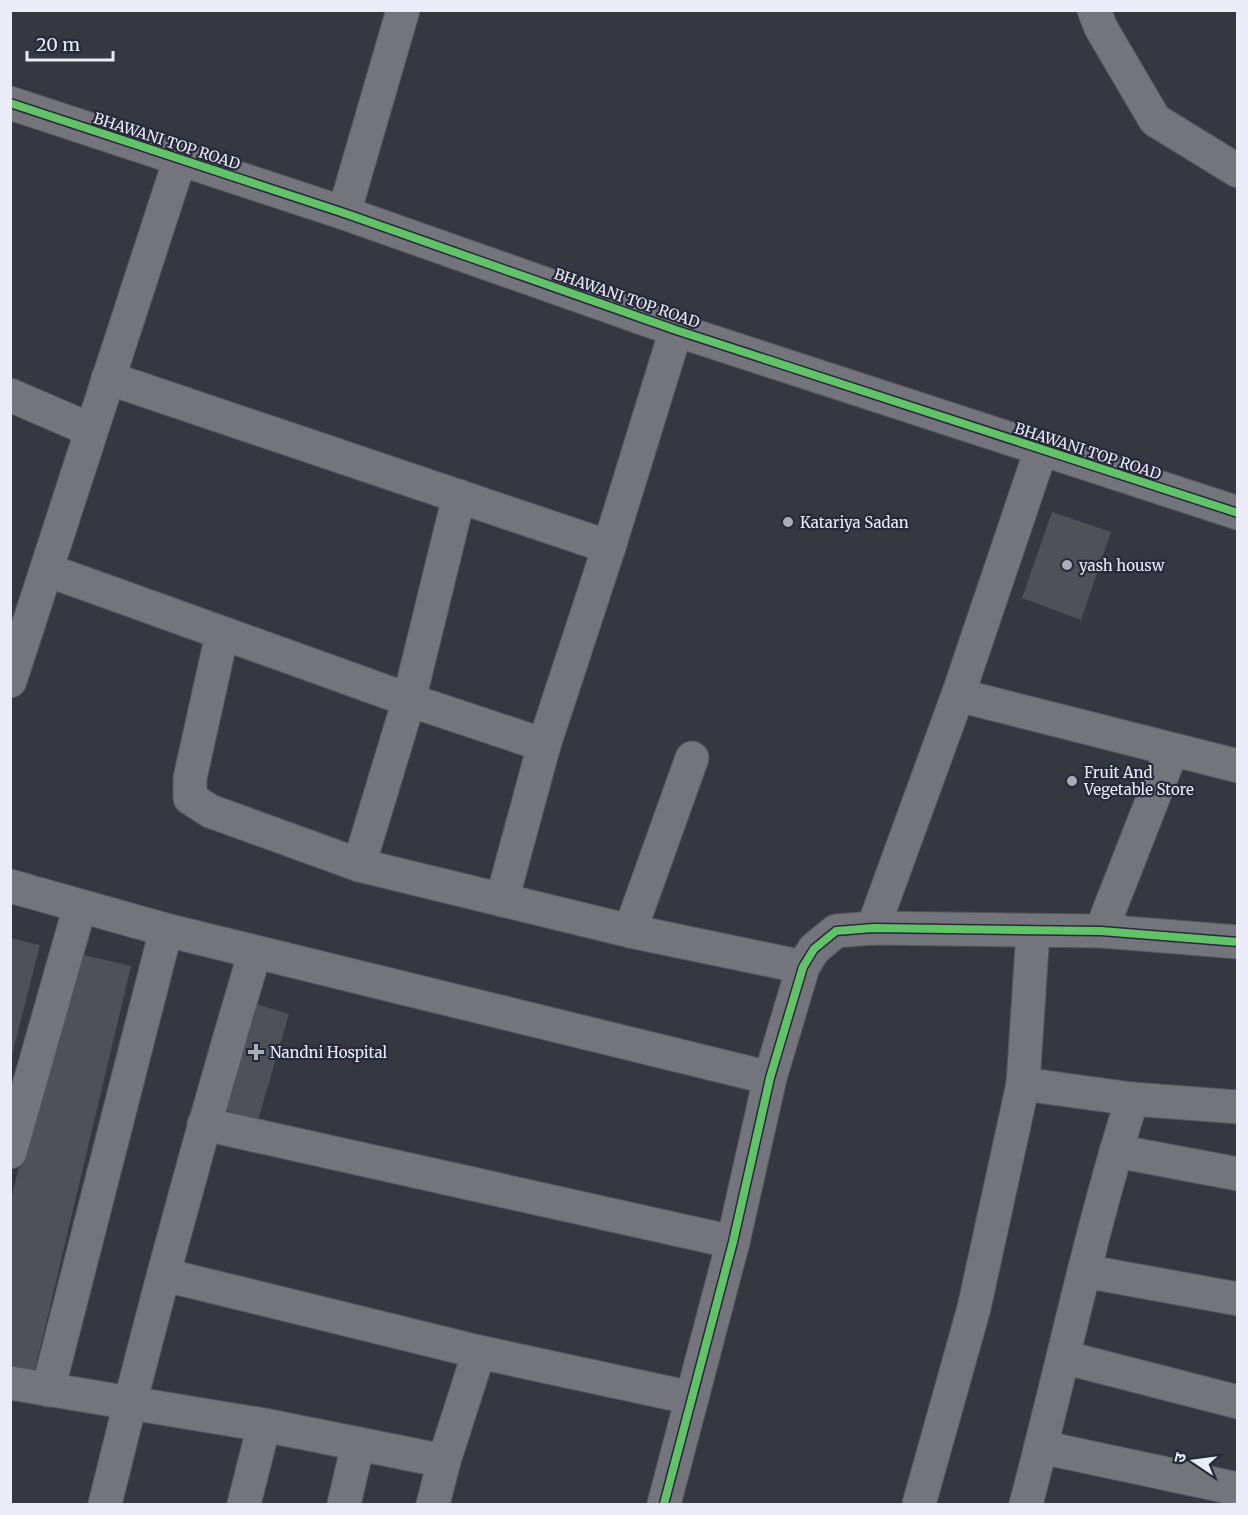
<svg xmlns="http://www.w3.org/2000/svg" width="1248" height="1515" font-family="Merriweather,'Noto Sans Devanagari',serif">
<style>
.building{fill:#505059}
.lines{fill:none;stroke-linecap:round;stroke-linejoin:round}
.minor-casing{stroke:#54555d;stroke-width:35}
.minor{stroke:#73747c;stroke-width:33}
.cycleway-casing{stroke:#28293a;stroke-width:11}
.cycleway{stroke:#61c268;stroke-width:8}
.poi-dot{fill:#acadb7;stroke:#28293a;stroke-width:2}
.labels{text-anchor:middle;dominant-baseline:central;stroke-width:4.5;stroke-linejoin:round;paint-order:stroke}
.street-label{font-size:15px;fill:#ebecf7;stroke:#28293a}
.poi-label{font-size:15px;fill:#ebecf7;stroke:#28293a;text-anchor:start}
</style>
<rect width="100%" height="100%" fill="#363741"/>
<g class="building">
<polygon points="1052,512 1111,532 1081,620 1022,598"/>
<polygon points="10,938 40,945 11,1059 10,1059"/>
<polygon points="71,952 131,966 34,1374 10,1369 10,1204"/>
<polygon points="254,1003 289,1014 258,1120 222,1109"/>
</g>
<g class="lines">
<g class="minor-casing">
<g id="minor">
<polyline points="1094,10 1101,28 1155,120 1238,171"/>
<polyline points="10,103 344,213 676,330 1238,513"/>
<polyline points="344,213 403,10"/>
<polyline points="108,378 609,547"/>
<polyline points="10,395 91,430"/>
<polyline points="47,570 409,700 544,745"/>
<polyline points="222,634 190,778 190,798 210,811 359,865 630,931 803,967"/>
<polyline points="10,681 180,159"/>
<polyline points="958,695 1238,766"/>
<polyline points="359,865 409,700 459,496"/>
<polyline points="10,886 166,930 770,1078"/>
<polyline points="502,900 544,745 609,547 676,330"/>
<polyline points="873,928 958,695 1041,450"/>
<polyline points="630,931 692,758"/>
<polyline points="1101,931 1172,750"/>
<polyline points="1023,1084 1132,1099 1238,1107"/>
<polyline points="204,1124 733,1242"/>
<polyline points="1116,1151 1238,1174"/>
<polyline points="10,1152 80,906"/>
<polyline points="1084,1271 1238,1299"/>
<polyline points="165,1275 479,1352 692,1398"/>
<polyline points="1063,1357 1238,1402"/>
<polyline points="10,1383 264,1425 444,1461"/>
<polyline points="48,1390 166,930"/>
<polyline points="1041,1447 1238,1489"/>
<path d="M105 1504C150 1319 200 1135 255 952"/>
<polyline points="244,1504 264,1425"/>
<polyline points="344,1504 358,1444"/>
<polyline points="433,1504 444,1461 479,1352"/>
<polyline points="664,1504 733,1242 770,1078 803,967 814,949 836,931 873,928 1101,931 1238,942"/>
<polyline points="919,1504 974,1308 1023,1084 1033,931"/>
<path d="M1026 1504C1062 1369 1090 1232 1132 1099"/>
</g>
</g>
<use href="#minor" class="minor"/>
<g class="cycleway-casing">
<g id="cycleway">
<polyline points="10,103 344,213 676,330 1238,513"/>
<polyline points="664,1504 733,1242 770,1078 803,967 814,949 836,931 873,928 1101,931 1238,942"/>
</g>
</g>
<use href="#cycleway" class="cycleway"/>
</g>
<g class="poi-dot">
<circle cx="788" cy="522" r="6"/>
<circle cx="1067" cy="565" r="6"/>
<circle cx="1072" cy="781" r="6"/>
<path d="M253 1043h6v6h6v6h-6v6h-6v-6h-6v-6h6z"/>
</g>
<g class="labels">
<g class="street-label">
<text transform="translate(167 141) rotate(18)">BHAWANI TOP ROAD</text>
<text transform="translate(627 298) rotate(19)">BHAWANI TOP ROAD</text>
<text transform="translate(1088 451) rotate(18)">BHAWANI TOP ROAD</text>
</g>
<g class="poi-label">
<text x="800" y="522">Katariya Sadan</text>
<text x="1079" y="565">yash housw</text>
<text x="1084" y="772">Fruit And<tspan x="1084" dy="17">Vegetable Store</tspan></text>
<text x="270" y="1052">Nandni Hospital</text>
</g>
</g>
<rect width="1248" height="1515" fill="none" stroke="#ebecf7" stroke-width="24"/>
<g transform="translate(1194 1461) rotate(283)" stroke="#28293a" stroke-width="4.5" paint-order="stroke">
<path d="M0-4.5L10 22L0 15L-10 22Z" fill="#ebecf7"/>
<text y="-9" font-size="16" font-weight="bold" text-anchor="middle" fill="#ebecf7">उ</text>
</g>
<path d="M27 51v9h86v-9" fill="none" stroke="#ebecf7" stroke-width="3"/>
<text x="36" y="51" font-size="18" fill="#ebecf7" stroke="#28293a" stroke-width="4.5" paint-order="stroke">20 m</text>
</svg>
